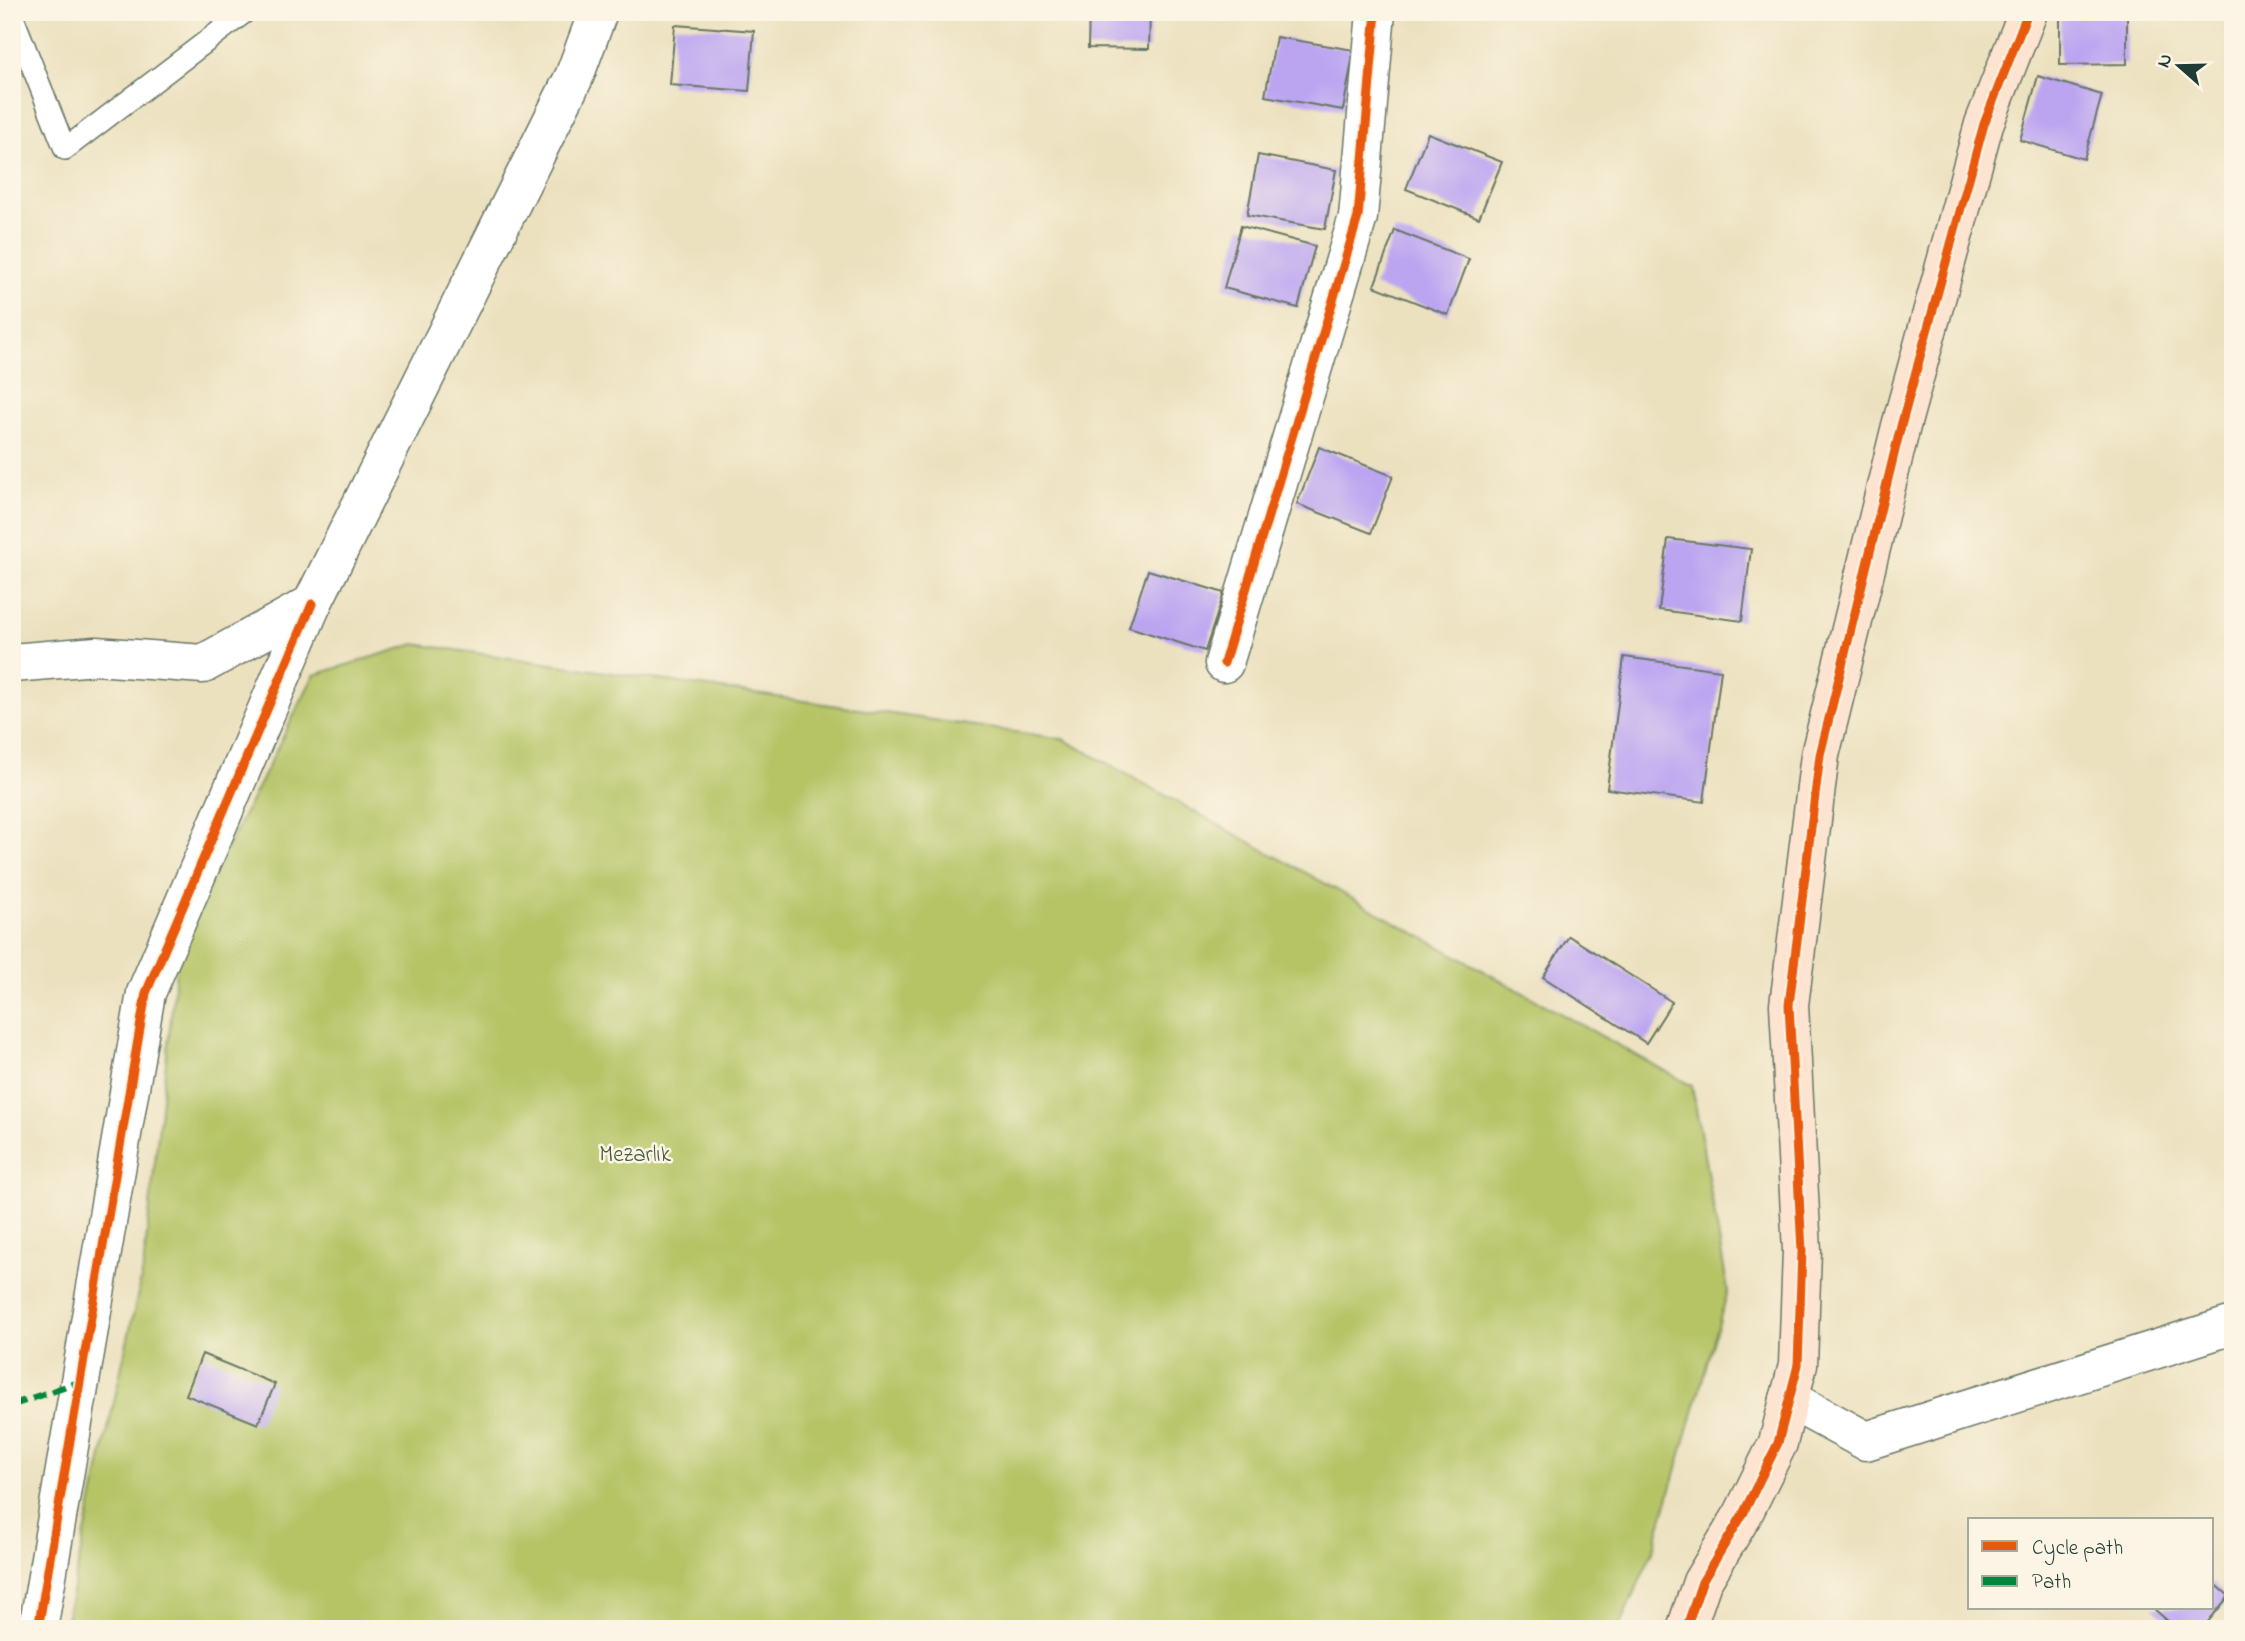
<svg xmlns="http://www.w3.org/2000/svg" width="2245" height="1641" font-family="'Indie Flower',sans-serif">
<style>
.green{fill:#b6c466;stroke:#6a804d;stroke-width:2}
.building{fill:#bba5f1}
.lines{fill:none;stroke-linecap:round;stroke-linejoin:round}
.lane-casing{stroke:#677665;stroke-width:24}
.street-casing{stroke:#677665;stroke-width:41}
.secondary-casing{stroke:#677665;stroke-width:41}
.lane{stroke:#fff;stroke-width:21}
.street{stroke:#fff;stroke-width:38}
.secondary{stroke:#fde4d1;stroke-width:38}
.quiet{stroke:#00873e;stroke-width:7;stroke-dasharray:14 7;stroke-linecap:butt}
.cycleway-casing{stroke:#fcf5e5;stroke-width:13}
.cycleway{stroke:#e8590c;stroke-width:9}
.labels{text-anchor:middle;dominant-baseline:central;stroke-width:5;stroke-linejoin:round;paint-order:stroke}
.park-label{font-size:23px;fill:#455f40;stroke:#fcf5e5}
</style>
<rect width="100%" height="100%" fill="#fcf5e5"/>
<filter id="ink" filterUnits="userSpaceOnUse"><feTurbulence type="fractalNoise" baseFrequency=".0143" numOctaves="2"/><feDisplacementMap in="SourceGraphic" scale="14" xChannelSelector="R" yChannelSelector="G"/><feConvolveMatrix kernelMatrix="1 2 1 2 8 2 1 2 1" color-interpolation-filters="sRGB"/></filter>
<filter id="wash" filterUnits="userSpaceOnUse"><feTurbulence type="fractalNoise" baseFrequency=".00686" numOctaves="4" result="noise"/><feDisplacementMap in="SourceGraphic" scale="28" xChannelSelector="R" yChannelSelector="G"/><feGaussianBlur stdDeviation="1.57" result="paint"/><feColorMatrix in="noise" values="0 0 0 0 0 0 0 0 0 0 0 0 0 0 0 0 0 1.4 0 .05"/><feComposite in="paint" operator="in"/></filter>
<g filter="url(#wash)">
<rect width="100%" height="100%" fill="#ece1bf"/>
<polygon class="green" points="415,644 1063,739 1692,1086 1728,1291 1653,1551 1618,1629 64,1629 143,1270 179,944 314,675"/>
<g id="blocks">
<g class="building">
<polygon points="1089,12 1150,12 1149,49 1088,48"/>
<polygon points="2060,12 2127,12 2127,64 2060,65"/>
<polygon points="675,25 754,31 749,91 670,85"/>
<polygon points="1276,37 1354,50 1343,110 1265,96"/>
<polygon points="2038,76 2102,95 2084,159 2020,140"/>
<polygon points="1428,133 1502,162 1479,218 1406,189"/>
<polygon points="1258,155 1336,170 1325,229 1247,215"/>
<polygon points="1241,226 1315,246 1298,308 1224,288"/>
<polygon points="1395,230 1469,259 1448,315 1374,286"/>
<polygon points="1319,447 1393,476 1371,533 1297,504"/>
<polygon points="1668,539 1751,549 1742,621 1659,610"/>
<polygon points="1148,570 1224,593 1205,651 1129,627"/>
<polygon points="1624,657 1721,670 1704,802 1607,789"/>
<polygon points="1569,936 1672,1002 1646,1043 1543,977"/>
<polygon points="202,1354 275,1384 258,1424 186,1395"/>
<polygon points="2212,1581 2229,1596 2202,1629 2177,1629 2153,1608 2212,1608"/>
</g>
</g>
</g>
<g filter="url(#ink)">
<use href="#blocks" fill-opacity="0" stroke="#677665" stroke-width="2"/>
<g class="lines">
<g class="lane-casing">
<polyline id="lane" points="12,15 65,149 245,12"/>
</g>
<g class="street-casing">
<g id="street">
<polyline points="12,663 96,656 203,664 312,604 574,77 598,12"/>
<polyline points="1224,663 1358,217 1376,12"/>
<polyline points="1789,1399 1866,1441 2233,1325"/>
<polyline points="38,1629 146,993 312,604"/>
</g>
</g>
<g class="secondary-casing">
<polyline id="secondary" points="1686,1629 1702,1582 1743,1514 1778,1443 1798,1365 1802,1251 1789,1005 1820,755 1901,426 1984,124 2028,12"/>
</g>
<use href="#lane" class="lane"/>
<use href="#street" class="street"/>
<use href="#secondary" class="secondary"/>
<polyline class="quiet" points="12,1405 80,1382"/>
<g class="cycleway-casing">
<g id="cycleway">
<polyline points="1224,663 1358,217 1376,12"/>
<polyline points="38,1629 146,993 312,604"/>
<polyline points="1686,1629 1702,1582 1743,1514 1778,1443 1798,1365 1802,1251 1789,1005 1820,755 1901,426 1984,124 2028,12"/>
</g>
</g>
<use href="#cycleway" class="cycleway"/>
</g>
</g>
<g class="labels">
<g class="park-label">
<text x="635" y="1155">Mezarlık</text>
</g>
</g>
<rect width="2245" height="1641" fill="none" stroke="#fcf5e5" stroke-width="42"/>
<rect x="1968" y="1518" width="245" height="91" fill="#fcf5e5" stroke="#a4ab9e" stroke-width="2"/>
<rect x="1982" y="1541" width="35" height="10" fill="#e8590c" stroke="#a4ab9e" stroke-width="2"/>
<text x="2032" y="1554" font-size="21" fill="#1f3d34">Cycle path</text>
<rect x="1982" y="1576" width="35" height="10" fill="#00873e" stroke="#a4ab9e" stroke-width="2"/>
<text x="2032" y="1588" font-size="21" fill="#1f3d34">Path</text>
<g transform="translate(2179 66) rotate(290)" stroke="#fcf5e5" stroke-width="5" paint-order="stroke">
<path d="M0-5L12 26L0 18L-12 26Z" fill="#1f3d34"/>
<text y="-10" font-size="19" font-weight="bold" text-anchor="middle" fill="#1f3d34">N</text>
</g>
</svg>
